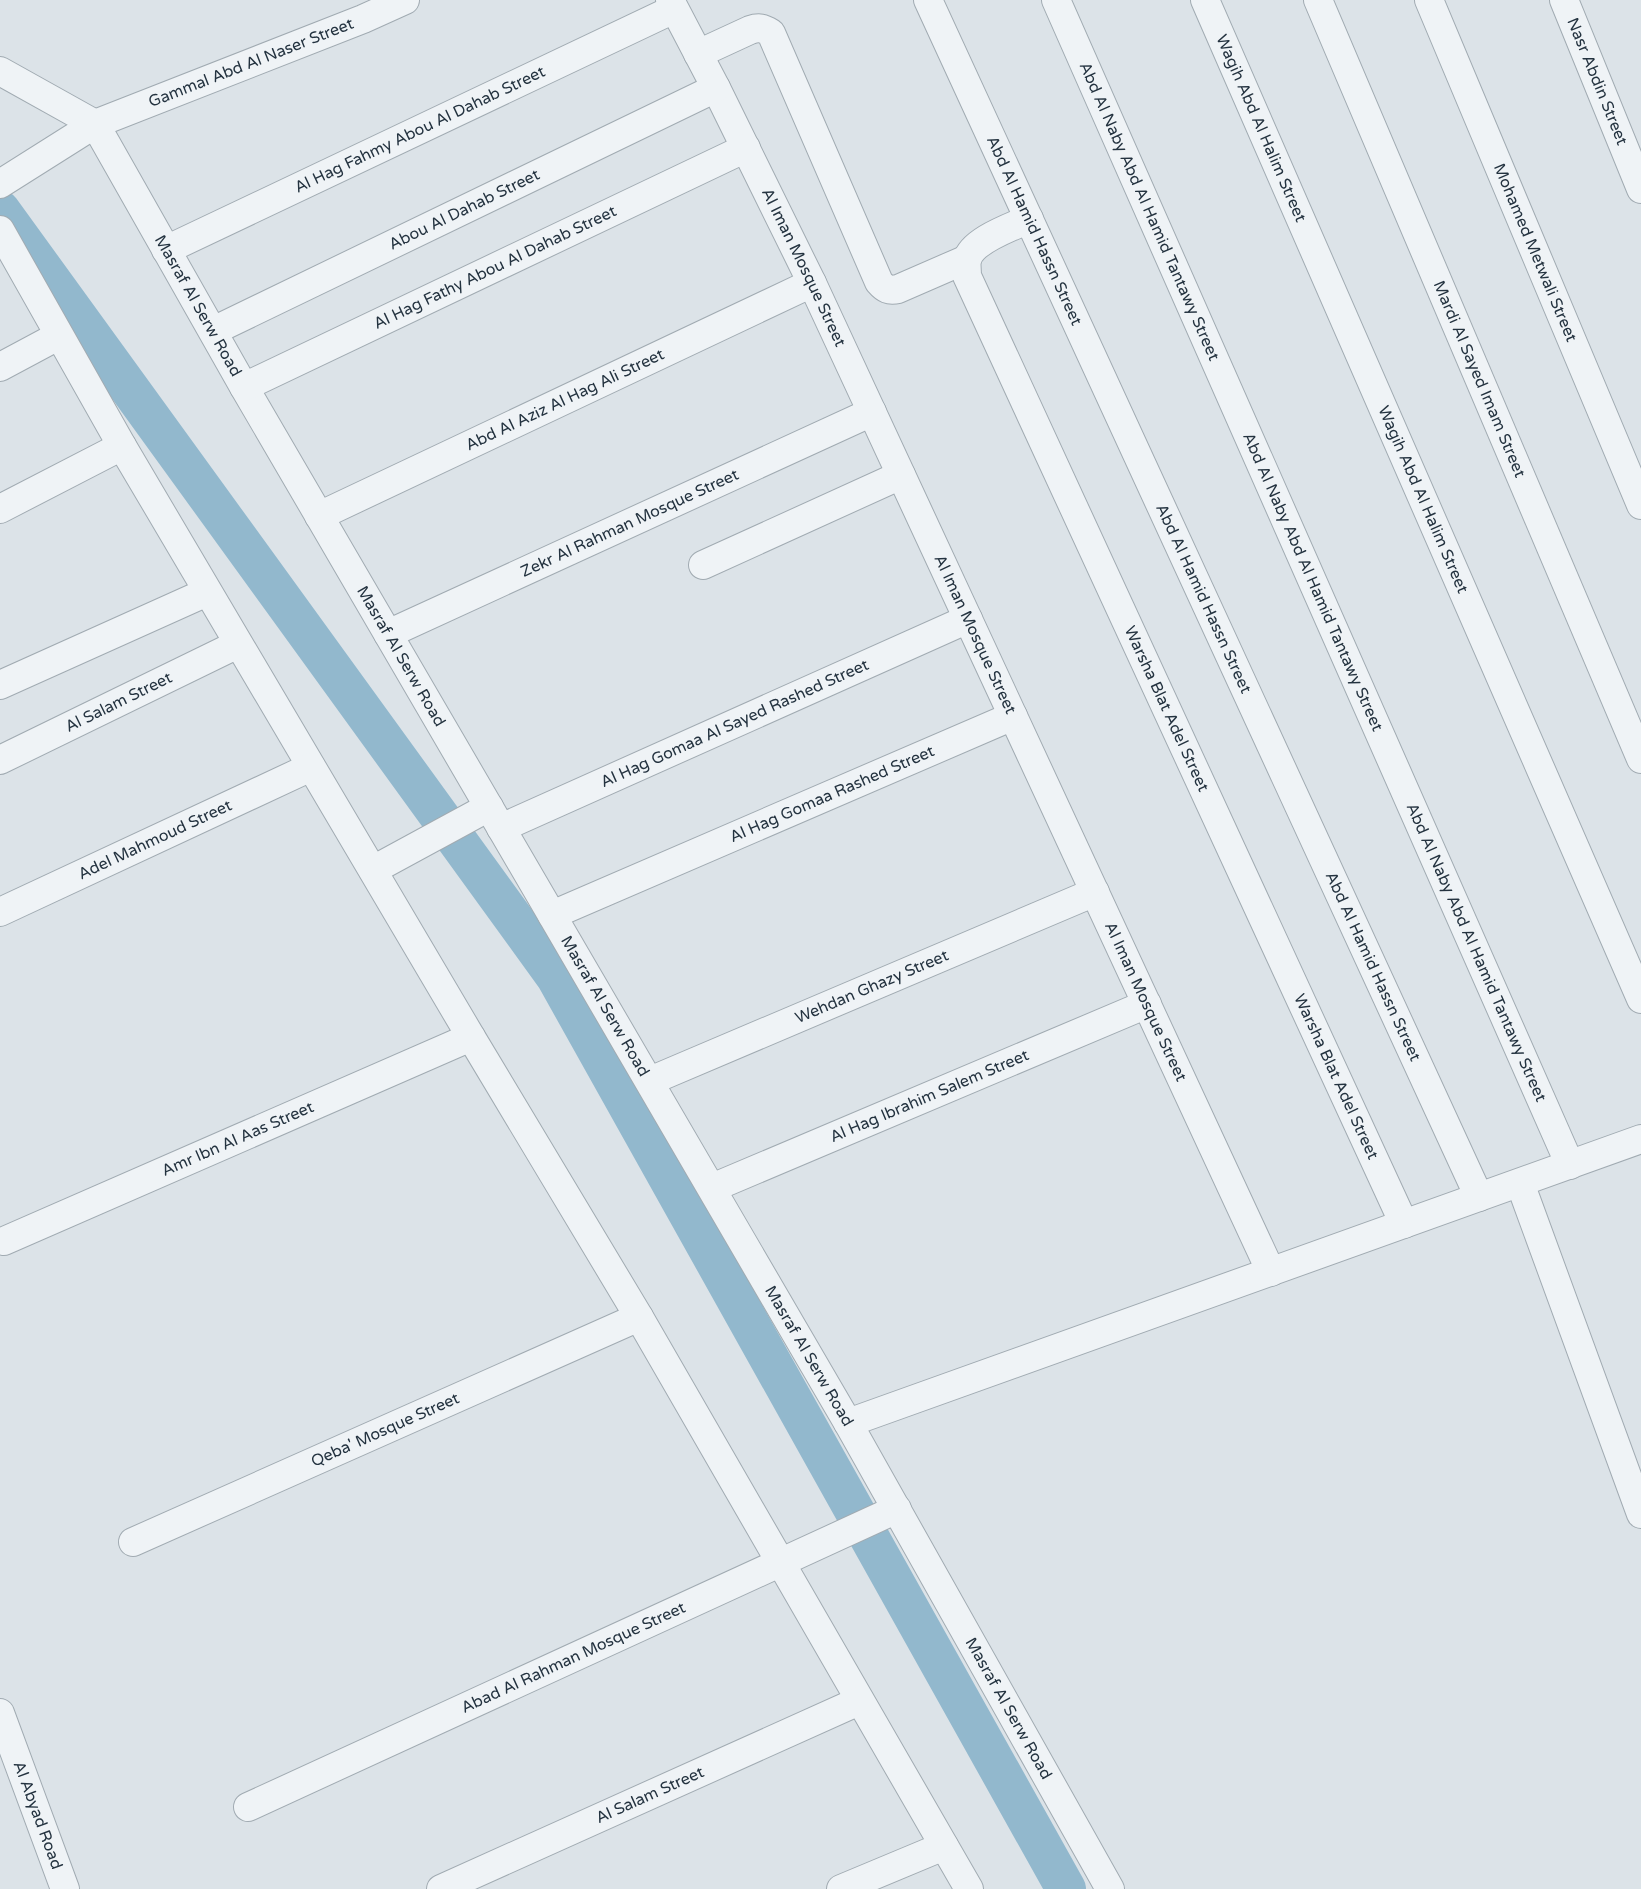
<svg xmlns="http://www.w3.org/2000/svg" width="1641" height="1889" font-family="'Varela Round',sans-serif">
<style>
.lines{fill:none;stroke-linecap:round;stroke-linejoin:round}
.canal{stroke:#92b8cd;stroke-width:40}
.minor-casing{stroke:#a1abb2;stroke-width:30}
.minor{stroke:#eff3f6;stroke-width:28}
.labels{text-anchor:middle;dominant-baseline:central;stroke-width:4;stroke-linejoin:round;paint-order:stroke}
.street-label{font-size:16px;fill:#243340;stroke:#ebf1f6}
</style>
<rect width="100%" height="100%" fill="#dce3e8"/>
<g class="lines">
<polyline class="canal" points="0,210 556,977 1066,1889"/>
<g class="minor-casing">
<g id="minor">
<path id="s1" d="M670 0 716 88 812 283 1271 1272"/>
<path id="s2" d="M928 0 1479 1197"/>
<path id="s3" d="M1056 0 1570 1165"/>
<path id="s4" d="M1205 0 1641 999"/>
<path id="s5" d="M1318 0 1641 759"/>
<path id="s6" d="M1429 0 1641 505"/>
<path id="s7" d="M1564 0 1641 189"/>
<path d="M698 54 750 30C759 27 763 28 771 33L879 282C885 289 889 291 898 289L967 259"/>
<polyline points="0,71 95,124"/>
<path id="s8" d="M95 124 244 387 848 1423 1110 1889"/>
<path id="s9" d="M0 184 95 124 363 19 405 0"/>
<path id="s10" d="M1029 219C1012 227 972 240 967 260 966 264 967 271 967 276L1404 1224"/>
<polyline points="0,230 122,446 471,1037 639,1317 969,1889"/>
<path id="s11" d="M166 250 674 9"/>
<path id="s12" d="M213 331 716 88"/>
<polyline points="0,367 58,336"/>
<path id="s13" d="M244 387 746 148"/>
<polyline points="0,509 122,446"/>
<path id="s14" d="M319 516 812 283"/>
<polyline points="703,565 901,475"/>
<path id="s15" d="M388 634 872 412"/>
<polyline points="0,685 207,592"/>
<path id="s16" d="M0 760 238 644"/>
<path id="s17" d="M501 828 968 619"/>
<polyline points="373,870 489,807"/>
<path id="s18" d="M0 912 311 767"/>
<path id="s19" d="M552 915 1013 716"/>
<path id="s20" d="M650 1081 1095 892"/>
<polyline points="1520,1183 1641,1514"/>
<path id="s21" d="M712 1188 1147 1004"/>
<path id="s22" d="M4 1241 471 1037"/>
<polyline points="848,1423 1641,1139"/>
<path id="s23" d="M133 1542 639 1317"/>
<path id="s24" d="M0 1713 65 1889"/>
<path id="s25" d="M248 1807 897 1509"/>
<path id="s26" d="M441 1889 859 1701"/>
<polyline points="841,1889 944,1846"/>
</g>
</g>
<use href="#minor" class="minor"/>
</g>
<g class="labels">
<g class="street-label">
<text stroke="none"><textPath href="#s9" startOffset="280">Gammal Abd Al Naser Street</textPath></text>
<text stroke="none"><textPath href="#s7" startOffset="88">Nasr Abdin Street</textPath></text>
<text stroke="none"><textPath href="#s4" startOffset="140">Wagih Abd Al Halim Street</textPath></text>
<text stroke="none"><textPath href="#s11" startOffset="281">Al Hag Fahmy Abou Al Dahab Street</textPath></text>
<text stroke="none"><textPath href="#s12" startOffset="279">Abou Al Dahab Street</textPath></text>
<text stroke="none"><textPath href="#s3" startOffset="231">Abd Al Naby Abd Al Hamid Tantawy Street</textPath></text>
<text stroke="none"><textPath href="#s2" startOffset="254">Abd Al Hamid Hassn Street</textPath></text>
<text stroke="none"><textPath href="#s6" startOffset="274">Mohamed Metwali Street</textPath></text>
<text stroke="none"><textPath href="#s1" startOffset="299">Al Iman Mosque Street</textPath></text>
<text stroke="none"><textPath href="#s13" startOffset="278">Al Hag Fathy Abou Al Dahab Street</textPath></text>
<text stroke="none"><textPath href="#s8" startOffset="209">Masraf Al Serw Road</textPath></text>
<text stroke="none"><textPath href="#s5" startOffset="412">Mardi Al Sayed Imam Street</textPath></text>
<text stroke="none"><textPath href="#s14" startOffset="272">Abd Al Aziz Al Hag Ali Street</textPath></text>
<text stroke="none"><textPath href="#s4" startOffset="545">Wagih Abd Al Halim Street</textPath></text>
<text stroke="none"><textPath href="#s15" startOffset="266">Zekr Al Rahman Mosque Street</textPath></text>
<text stroke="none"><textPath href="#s3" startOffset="636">Abd Al Naby Abd Al Hamid Tantawy Street</textPath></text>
<text stroke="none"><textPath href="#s2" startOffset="659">Abd Al Hamid Hassn Street</textPath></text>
<text stroke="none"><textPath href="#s1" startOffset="704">Al Iman Mosque Street</textPath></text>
<text stroke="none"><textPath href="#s8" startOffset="614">Masraf Al Serw Road</textPath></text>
<text stroke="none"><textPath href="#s16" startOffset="132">Al Salam Street</textPath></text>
<text stroke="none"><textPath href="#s10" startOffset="569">Warsha Blat Adel Street</textPath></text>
<text stroke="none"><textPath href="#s17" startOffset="256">Al Hag Gomaa Al Sayed Rashed Street</textPath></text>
<text stroke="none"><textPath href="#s19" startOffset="305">Al Hag Gomaa Rashed Street</textPath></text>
<text stroke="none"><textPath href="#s18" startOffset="171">Adel Mahmoud Street</textPath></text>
<text stroke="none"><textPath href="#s3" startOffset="1041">Abd Al Naby Abd Al Hamid Tantawy Street</textPath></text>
<text stroke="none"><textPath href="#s2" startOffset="1064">Abd Al Hamid Hassn Street</textPath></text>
<text stroke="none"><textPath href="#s20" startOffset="241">Wehdan Ghazy Street</textPath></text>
<text stroke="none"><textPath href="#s1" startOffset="1109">Al Iman Mosque Street</textPath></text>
<text stroke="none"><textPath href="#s8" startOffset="1019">Masraf Al Serw Road</textPath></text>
<text stroke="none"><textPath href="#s10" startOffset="974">Warsha Blat Adel Street</textPath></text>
<text stroke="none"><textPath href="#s21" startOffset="236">Al Hag Ibrahim Salem Street</textPath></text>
<text stroke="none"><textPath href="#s22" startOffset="255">Amr Ibn Al Aas Street</textPath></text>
<text stroke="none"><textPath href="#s8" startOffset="1424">Masraf Al Serw Road</textPath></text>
<text stroke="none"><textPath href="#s23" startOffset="276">Qeba' Mosque Street</textPath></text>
<text stroke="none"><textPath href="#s25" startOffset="358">Abad Al Rahman Mosque Street</textPath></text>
<text stroke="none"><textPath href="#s8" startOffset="1829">Masraf Al Serw Road</textPath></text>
<text stroke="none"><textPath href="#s26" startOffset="229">Al Salam Street</textPath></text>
<text stroke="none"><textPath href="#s24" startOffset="109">Al Abyad Road</textPath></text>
</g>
</g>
</svg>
